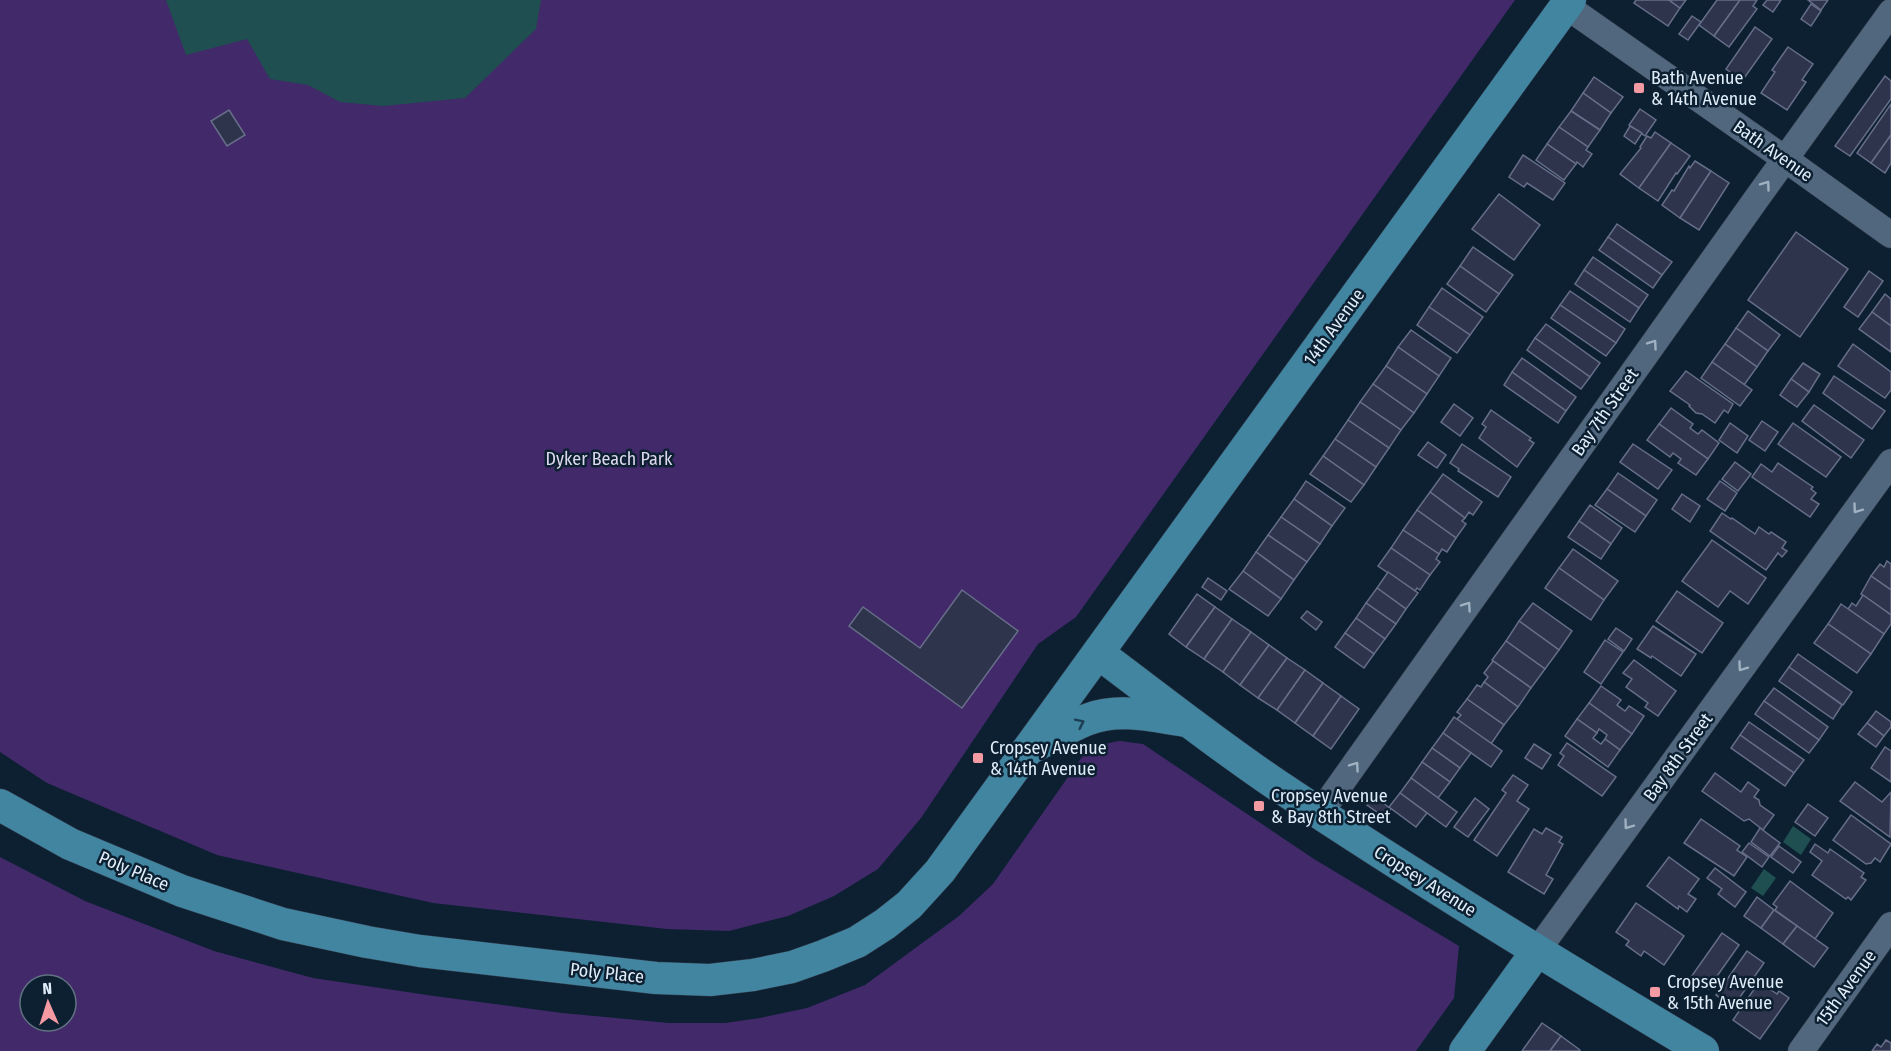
<svg xmlns="http://www.w3.org/2000/svg" width="1891" height="1051" font-family="'Fira Sans Condensed',sans-serif">
<style>
.green{fill:#422969;fill-rule:evenodd}
.water{fill:#1f4f51}
.building{fill:#2f344d;stroke:#676e89;stroke-width:1.5}
.lines{fill:none;stroke-linecap:round;stroke-linejoin:round}
.minor-casing{stroke:#323b4a;stroke-width:27}
.major-casing{stroke:#323b4a;stroke-width:33}
.minor{stroke:#51677d;stroke-width:26}
.major{stroke:#4185a1;stroke-width:32}
.oneway{stroke:#a0b1c2}
.oneway2{stroke:#1c3e53}
.poi-dot{fill:#f49aa3;stroke:#0c2032;stroke-width:2}
.labels{text-anchor:middle;dominant-baseline:central;stroke-width:5;stroke-linejoin:round;paint-order:stroke}
.poi-label{font-size:18px;fill:#e1eefa;stroke:#0c2032;text-anchor:start}
.street-label{font-size:18px;fill:#e1eefa;stroke:#0c2032}
.park-label{font-size:18px;fill:#ded8ef;stroke:#0c2032}
</style>
<rect width="100%" height="100%" fill="#0c2032"/>
<g class="green">
<polygon points="0,0 1515,0 1076,617 1038,644 921,818 878,869 834,896 788,916 729,931 667,929 433,903 217,855 47,783 0,752"/>
<path d="M1120 741 1143 744 1314 859 1459 946 1454 998 1416 1051H0V857L85 901 214 951 313 978 434 996 562 1013 669 1023H725L760 1018 807 1008 865 985 959 916 993 884 1082 757C1094 747 1104 743 1120 741ZM30 985H66V1021H30Z"/>
</g>
<g class="water">
<polygon points="166,0 541,0 536,29 465,98 383,106 340,102 308,85 270,79 247,39 186,55"/>
<polygon points="1793,826 1811,839 1801,855 1783,842"/>
<polygon points="1764,869 1776,878 1763,896 1751,888"/>
</g>
<g class="building">
<polygon points="1636,0 1669,0 1680,8 1668,26 1634,3"/>
<polygon points="1669,0 1686,0 1680,8"/>
<polygon points="1717,0 1740,0 1714,36 1699,25"/>
<polygon points="1740,0 1757,0 1753,6 1757,9 1729,47 1714,36"/>
<polygon points="1767,0 1781,0 1773,12 1763,5"/>
<polygon points="1808,0 1828,0 1821,10"/>
<polygon points="1811,4 1821,11 1811,26 1801,19"/>
<polygon points="1692,16 1701,22 1688,40 1679,34"/>
<polygon points="1755,27 1772,39 1742,81 1726,69"/>
<polygon points="1788,47 1813,64 1802,80 1806,82 1787,110 1761,93 1775,72 1772,70"/>
<polygon points="1885,76 1891,81 1891,99 1850,156 1835,146"/>
<polygon points="1594,77 1623,97 1611,113 1583,93"/>
<polygon points="1583,93 1611,113 1600,130 1571,111"/>
<polygon points="1891,104 1891,135 1871,163 1857,153"/>
<polygon points="1640,109 1656,120 1645,136 1629,125"/>
<polygon points="229,110 245,135 227,146 211,121"/>
<polygon points="1571,111 1600,130 1588,147 1559,127"/>
<polygon points="1630,126 1642,133 1635,144 1624,136"/>
<polygon points="1559,127 1588,147 1586,150 1592,154 1583,167 1577,162 1576,164 1547,144"/>
<polygon points="1655,132 1671,143 1639,188 1620,174 1641,148 1640,147 1647,136 1651,138"/>
<polygon points="1891,135 1891,163 1885,173 1871,163"/>
<polygon points="1671,143 1690,156 1677,174 1676,173 1658,201 1639,188"/>
<polygon points="1547,144 1576,164 1564,180 1536,160"/>
<polygon points="1523,155 1565,183 1553,200 1527,183 1524,187 1509,177"/>
<polygon points="1695,161 1711,171 1680,218 1662,205 1672,190 1674,191 1689,166 1690,168"/>
<polygon points="1711,171 1729,183 1699,230 1680,218"/>
<polygon points="1499,194 1540,225 1514,260 1472,229"/>
<polygon points="1617,224 1672,262 1662,275 1608,237"/>
<polygon points="1796,232 1848,269 1800,337 1748,300"/>
<polygon points="1608,237 1662,275 1653,288 1599,250"/>
<polygon points="1473,247 1513,275 1499,294 1460,266"/>
<polygon points="1593,257 1648,295 1639,308 1584,270"/>
<polygon points="1460,266 1499,294 1486,312 1447,284"/>
<polygon points="1584,270 1639,308 1630,322 1575,284"/>
<polygon points="1869,271 1883,281 1858,317 1844,307"/>
<polygon points="1442,288 1483,317 1470,335 1429,307"/>
<polygon points="1570,291 1625,329 1616,343 1560,305"/>
<polygon points="1885,294 1891,299 1891,326 1872,312"/>
<polygon points="1560,305 1616,343 1606,356 1551,318"/>
<polygon points="1429,307 1470,335 1457,353 1417,325"/>
<polygon points="1748,311 1780,335 1768,351 1736,328"/>
<polygon points="1872,312 1891,326 1891,352 1859,329"/>
<polygon points="1546,324 1600,363 1590,377 1535,338"/>
<polygon points="1736,328 1768,351 1757,367 1725,344"/>
<polygon points="1411,330 1451,358 1439,376 1398,347"/>
<polygon points="1535,338 1590,377 1581,389 1527,350"/>
<polygon points="1725,344 1757,367 1744,385 1712,362"/>
<polygon points="1853,344 1891,372 1891,390 1885,398 1838,366"/>
<polygon points="1398,347 1439,376 1427,394 1386,366"/>
<polygon points="1522,358 1576,397 1566,411 1512,372"/>
<polygon points="1712,362 1752,390 1740,406 1701,378"/>
<polygon points="1803,363 1820,374 1809,392 1791,379"/>
<polygon points="1386,366 1427,394 1414,413 1373,384"/>
<polygon points="1686,371 1733,404 1728,413 1724,410 1715,423 1702,414 1696,413 1689,406 1690,405 1670,391"/>
<polygon points="1512,372 1566,411 1558,423 1504,385"/>
<polygon points="1834,376 1885,411 1872,429 1823,393"/>
<polygon points="1791,379 1809,392 1797,407 1780,395"/>
<polygon points="1373,384 1414,413 1401,430 1360,402"/>
<polygon points="1360,402 1401,430 1389,448 1348,420"/>
<polygon points="1454,404 1473,418 1460,436 1441,422"/>
<polygon points="1814,405 1864,440 1851,458 1802,421"/>
<polygon points="1671,408 1693,424 1690,428 1698,434 1702,430 1719,443 1708,459 1659,424"/>
<polygon points="1491,410 1531,438 1529,440 1534,443 1517,467 1479,438 1486,427 1482,424"/>
<polygon points="1348,420 1389,448 1376,467 1335,439"/>
<polygon points="1762,421 1778,432 1765,451 1749,440"/>
<polygon points="1730,423 1748,436 1737,453 1719,440"/>
<polygon points="1793,423 1841,457 1826,477 1778,444"/>
<polygon points="1659,424 1708,459 1696,475 1678,463 1681,459 1673,453 1670,457 1647,440"/>
<polygon points="1335,439 1376,467 1364,485 1323,456"/>
<polygon points="1428,442 1446,455 1437,468 1418,455"/>
<polygon points="1462,444 1511,477 1498,497 1458,471 1459,469 1450,463"/>
<polygon points="1633,444 1672,470 1658,489 1620,462"/>
<polygon points="1323,456 1364,485 1351,502 1310,474"/>
<polygon points="1735,462 1751,474 1738,491 1722,479"/>
<polygon points="1778,463 1813,487 1811,489 1816,493 1811,499 1819,504 1810,517 1752,477 1761,464 1772,472"/>
<polygon points="1618,473 1657,500 1646,516 1607,489"/>
<polygon points="1443,474 1482,502 1473,515 1469,512 1465,518 1430,492"/>
<polygon points="1306,481 1345,508 1332,526 1294,499"/>
<polygon points="1720,481 1737,493 1725,511 1707,499"/>
<polygon points="1607,489 1646,516 1635,532 1595,505"/>
<polygon points="1430,492 1465,518 1462,521 1466,524 1456,538 1417,510"/>
<polygon points="1682,494 1700,506 1690,522 1672,509"/>
<polygon points="1294,499 1332,526 1320,544 1281,517"/>
<polygon points="1590,505 1622,528 1611,544 1579,521"/>
<polygon points="1417,510 1456,538 1447,552 1442,549 1439,554 1403,530"/>
<polygon points="1722,513 1731,519 1732,518 1755,534 1759,527 1769,534 1771,532 1786,542 1782,548 1787,551 1782,557 1778,553 1766,570 1710,531"/>
<polygon points="1281,517 1320,544 1307,562 1268,535"/>
<polygon points="1579,521 1611,544 1601,559 1568,537"/>
<polygon points="1403,530 1439,554 1436,559 1440,562 1430,575 1391,548"/>
<polygon points="1268,535 1307,562 1294,580 1256,552"/>
<polygon points="1712,540 1766,578 1748,604 1730,591 1718,607 1682,581"/>
<polygon points="1391,548 1430,575 1420,590 1417,588 1415,591 1378,566"/>
<polygon points="1573,549 1618,581 1604,600 1559,568"/>
<polygon points="1256,552 1294,580 1281,599 1243,571"/>
<polygon points="1887,561 1891,564 1891,590 1871,576 1880,564 1884,567"/>
<polygon points="1559,568 1604,600 1591,620 1545,588"/>
<polygon points="1243,571 1281,599 1268,616 1229,589"/>
<polygon points="1388,572 1418,593 1406,609 1377,588"/>
<polygon points="1871,576 1891,590 1891,615 1861,594"/>
<polygon points="1208,578 1227,591 1221,600 1202,587"/>
<polygon points="1377,588 1406,609 1396,624 1366,603"/>
<polygon points="962,590 1018,631 962,708 849,626 863,607 920,648"/>
<polygon points="1677,591 1723,623 1702,653 1656,621"/>
<polygon points="1197,594 1215,607 1186,647 1169,634"/>
<polygon points="1863,595 1891,615 1891,624 1884,634 1848,609 1852,603 1856,606"/>
<polygon points="1366,603 1396,624 1385,639 1356,618"/>
<polygon points="1533,603 1572,631 1559,650 1519,621"/>
<polygon points="1841,604 1884,634 1871,654 1828,624"/>
<polygon points="1215,607 1232,619 1204,659 1186,647"/>
<polygon points="1307,611 1322,622 1316,630 1301,618"/>
<polygon points="1356,618 1385,639 1374,654 1345,633"/>
<polygon points="1232,619 1251,632 1223,672 1204,659"/>
<polygon points="1519,621 1559,650 1545,669 1506,641"/>
<polygon points="1828,624 1871,654 1857,673 1814,643"/>
<polygon points="1653,626 1696,654 1681,676 1652,656 1651,658 1637,649"/>
<polygon points="1616,628 1632,639 1624,651 1608,639"/>
<polygon points="1251,632 1269,645 1240,685 1223,672"/>
<polygon points="1345,633 1374,654 1364,668 1335,647"/>
<polygon points="1605,640 1623,652 1601,684 1584,672"/>
<polygon points="1506,641 1545,669 1531,688 1492,660"/>
<polygon points="1269,645 1287,658 1258,698 1240,685"/>
<polygon points="1798,654 1852,692 1843,705 1789,667"/>
<polygon points="1287,658 1305,670 1277,710 1258,698"/>
<polygon points="1634,660 1676,691 1658,716 1645,707 1648,703 1626,687 1632,679 1623,673"/>
<polygon points="1493,661 1531,688 1518,707 1484,682 1488,677 1484,673"/>
<polygon points="1789,667 1842,705 1833,719 1779,681"/>
<polygon points="1305,670 1323,683 1295,723 1277,710"/>
<polygon points="1484,682 1518,707 1504,725 1467,699 1477,685 1481,687"/>
<polygon points="1323,683 1341,696 1313,736 1295,723"/>
<polygon points="1601,686 1621,700 1617,705 1625,711 1629,706 1644,716 1632,734 1589,703"/>
<polygon points="1774,688 1828,727 1819,740 1764,701"/>
<polygon points="1341,696 1359,709 1331,749 1313,736"/>
<polygon points="1467,699 1504,725 1491,744 1457,719 1461,715 1457,712"/>
<polygon points="1764,701 1819,740 1809,753 1755,714"/>
<polygon points="1589,703 1632,734 1620,750 1605,739 1607,735 1599,729 1597,733 1577,719"/>
<polygon points="1876,711 1891,722 1891,727 1884,736 1867,723"/>
<polygon points="1454,717 1502,751 1491,767 1443,733"/>
<polygon points="1577,719 1597,733 1593,738 1601,744 1605,739 1620,750 1608,767 1565,736"/>
<polygon points="1749,722 1804,760 1794,773 1740,735"/>
<polygon points="1867,723 1884,736 1876,747 1858,734"/>
<polygon points="1443,733 1471,753 1460,768 1432,748"/>
<polygon points="1740,735 1794,773 1785,786 1731,748"/>
<polygon points="1567,743 1616,777 1602,796 1558,765 1564,756 1560,753"/>
<polygon points="1534,744 1551,755 1542,769 1525,758"/>
<polygon points="1885,747 1891,751 1891,782 1871,768"/>
<polygon points="1432,748 1460,768 1450,782 1422,762"/>
<polygon points="1422,762 1450,782 1438,798 1411,778"/>
<polygon points="1715,773 1741,792 1748,782 1759,790 1754,797 1759,800 1760,805 1774,815 1763,830 1749,819 1744,821 1702,791"/>
<polygon points="1513,775 1528,785 1517,801 1529,809 1497,856 1474,840 1506,793 1502,790"/>
<polygon points="1411,778 1457,812 1446,827 1400,793"/>
<polygon points="1855,782 1882,802 1891,792 1890,837 1840,801"/>
<polygon points="1400,793 1427,813 1416,827 1389,807"/>
<polygon points="1374,796 1391,809 1384,817 1367,805"/>
<polygon points="1475,798 1489,809 1468,837 1454,827"/>
<polygon points="1808,804 1828,818 1815,836 1795,822"/>
<polygon points="1851,815 1891,844 1880,862 1875,858 1871,863 1866,864 1833,840"/>
<polygon points="1701,819 1740,846 1737,850 1747,857 1734,876 1684,843"/>
<polygon points="1546,828 1562,837 1559,842 1563,844 1546,875 1553,879 1544,894 1508,872 1534,829 1542,834"/>
<polygon points="1760,828 1780,843 1770,856 1751,842"/>
<polygon points="1749,843 1769,857 1762,867 1742,852"/>
<polygon points="1815,844 1828,853 1830,849 1864,873 1861,877 1866,880 1851,900 1848,897 1846,899 1812,875 1822,861 1810,852"/>
<polygon points="1779,846 1801,862 1793,873 1771,857"/>
<polygon points="1669,857 1699,879 1688,894 1696,899 1687,912 1679,906 1678,909 1647,886"/>
<polygon points="1715,868 1746,892 1735,907 1718,894 1722,889 1707,878"/>
<polygon points="1790,881 1833,913 1815,939 1775,910 1777,907 1773,904"/>
<polygon points="1757,897 1774,910 1761,928 1744,916"/>
<polygon points="1636,903 1684,936 1664,965 1644,951 1641,956 1626,945 1629,941 1616,932"/>
<polygon points="1774,910 1797,926 1783,944 1761,928"/>
<polygon points="1797,926 1828,948 1814,967 1783,944"/>
<polygon points="1722,933 1739,945 1708,989 1691,977"/>
<polygon points="1747,951 1764,963 1733,1007 1716,995"/>
<polygon points="1759,982 1777,994 1779,991 1789,998 1760,1039 1733,1020"/>
<polygon points="1542,1023 1561,1036 1550,1051 1522,1051"/>
<polygon points="1561,1036 1580,1050 1579,1051 1550,1051"/>
<polygon points="1886,1040 1891,1043 1891,1051 1872,1051 1877,1044 1881,1047"/>
</g>
<g class="lines">
<g class="minor-casing">
<g id="minor">
<polyline points="1566,6 1785,159 1891,235"/>
<polyline points="1320,813 1757,198 1891,12"/>
<polyline points="1537,951 1891,462"/>
<polyline points="1801,1051 1891,925"/>
</g>
</g>
<g class="major-casing">
<g id="major">
<path d="M1098 653C1157 697 1216 744 1277 785 1416 878 1560 965 1703 1051"/>
<path d="M1035 746C1052 737 1070 726 1089 719 1120 707 1156 717 1187 721"/>
<polyline points="0,805 70,844 182,891 283,924 367,942 420,951 656,978 710,980 753,975 792,967 823,956 857,942 885,924 909,905 940,871 1570,0"/>
<polyline points="1465,1051 1537,951"/>
</g>
</g>
<use href="#minor" class="minor"/>
<use href="#major" class="major"/>
</g>
<defs><path id="oneway-chevron" d="M-2-3.5L2.5 0L-2 3.5" fill="none" stroke-width="1.6" stroke-linecap="round" stroke-linejoin="round" transform="scale(1.5)"/></defs>
<g class="oneway">
<use href="#oneway-chevron" transform="translate(1766 185) rotate(-54)"/>
<use href="#oneway-chevron" transform="translate(1653 344) rotate(-55)"/>
<use href="#oneway-chevron" transform="translate(1857 509) rotate(126)"/>
<use href="#oneway-chevron" transform="translate(1467 606) rotate(-55)"/>
<use href="#oneway-chevron" transform="translate(1742 667) rotate(126)"/>
<use href="#oneway-chevron" transform="translate(1355 766) rotate(-55)"/>
<use href="#oneway-chevron" transform="translate(1628 825) rotate(126)"/>
</g>
<use class="oneway2" href="#oneway-chevron" transform="translate(1080 723) rotate(-26)"/>
<g class="poi-dot">
<rect x="1633" y="82" width="12" height="12" rx="3"/>
<rect x="972" y="752" width="12" height="12" rx="3"/>
<rect x="1253" y="800" width="12" height="12" rx="3"/>
<rect x="1649" y="986" width="12" height="12" rx="3"/>
</g>
<g class="labels">
<g class="poi-label">
<text x="1651" y="78">Bath Avenue<tspan x="1651" dy="21">&amp; 14th Avenue</tspan></text>
<text x="990" y="748">Cropsey Avenue<tspan x="990" dy="21">&amp; 14th Avenue</tspan></text>
<text x="1271" y="796">Cropsey Avenue<tspan x="1271" dy="21">&amp; Bay 8th Street</tspan></text>
<text x="1667" y="982">Cropsey Avenue<tspan x="1667" dy="21">&amp; 15th Avenue</tspan></text>
</g>
<g class="street-label">
<text transform="translate(1773 151) rotate(35)">Bath Avenue</text>
<text transform="translate(1334 327) rotate(-54)">14th Avenue</text>
<text transform="translate(1605 412) rotate(-55)">Bay 7th Street</text>
<text transform="translate(1678 757) rotate(-54)">Bay 8th Street</text>
<text transform="translate(134 871) rotate(23)">Poly Place</text>
<text transform="translate(1425 881) rotate(32)">Cropsey Avenue</text>
<text transform="translate(607 973) rotate(6)">Poly Place</text>
<text transform="translate(1846 988) rotate(-54)">15th Avenue</text>
</g>
<g class="park-label">
<text x="609" y="459">Dyker Beach Park</text>
</g>
</g>
<g transform="translate(48 1003) rotate(357)"><circle r="28" fill="#0c2032" stroke="#617282" stroke-width="1.5"/>
<path d="M0-4.5L10 22L0 15L-10 22Z" fill="#f49aa3"/>
<text y="-9" font-size="16" font-weight="bold" text-anchor="middle" fill="#e1eefa">N</text>
</g>
</svg>
